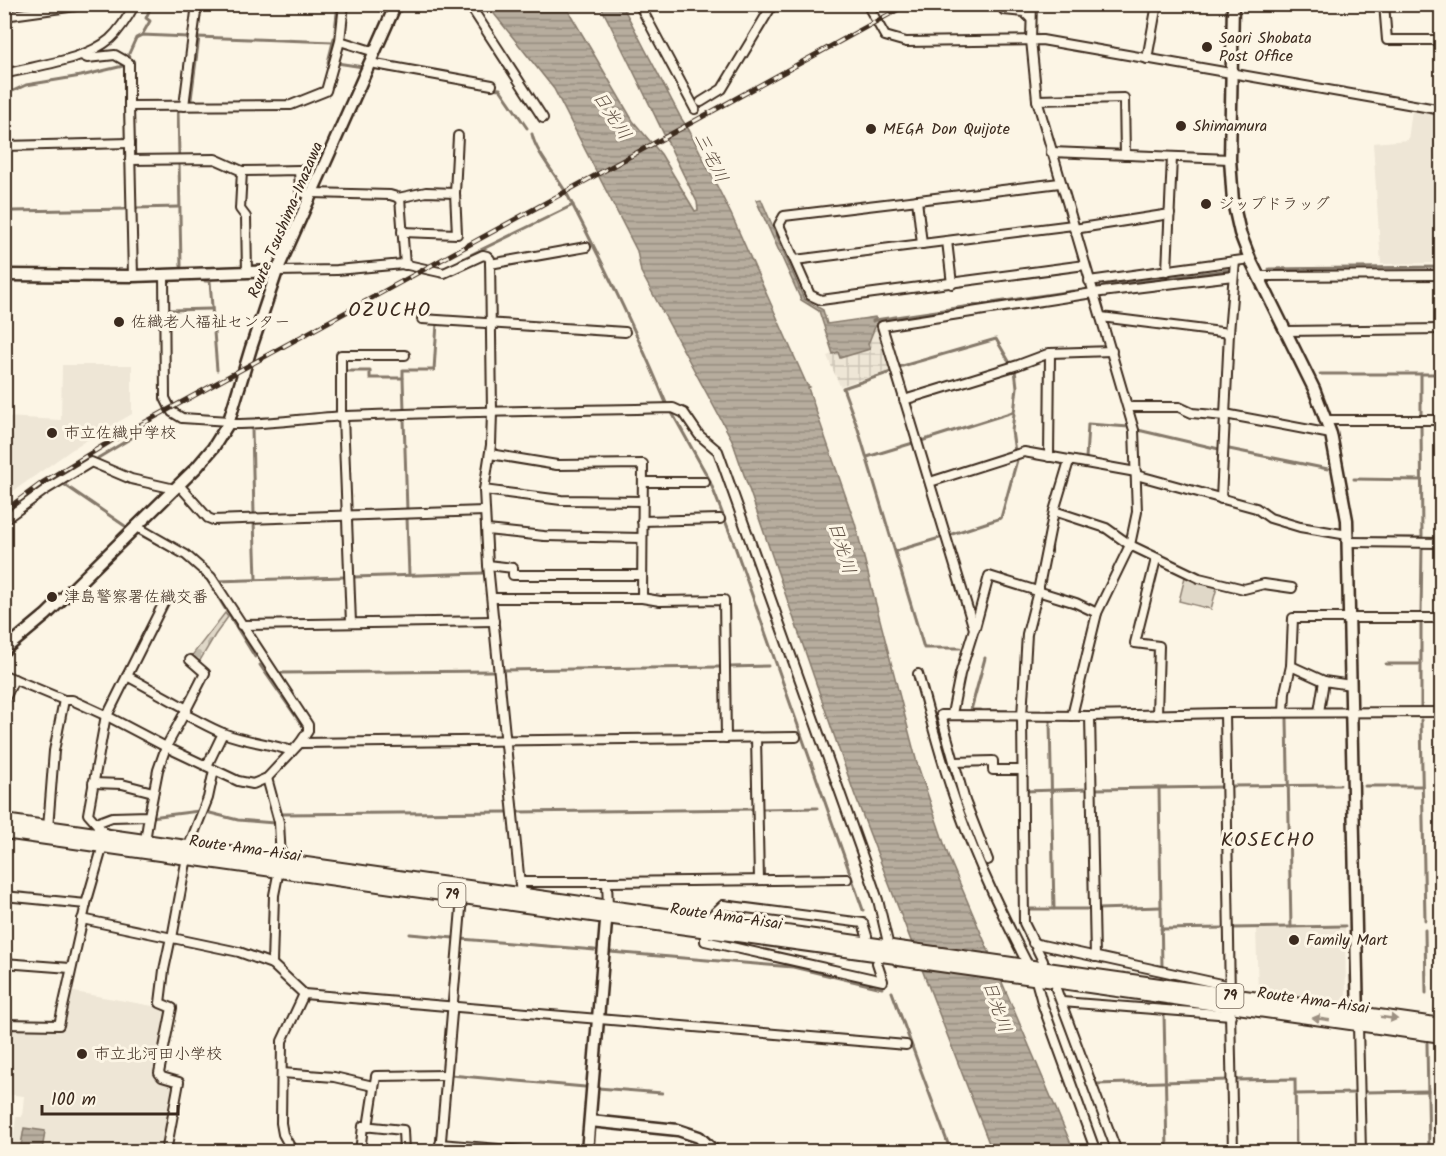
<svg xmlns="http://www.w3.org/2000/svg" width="1446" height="1156" font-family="Kalam,'Klee One',sans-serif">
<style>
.built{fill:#eee6d6}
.industrial{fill:url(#industrial-grid)}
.cemetery{fill:url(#cemetery-stones);stroke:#8e8173;stroke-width:1.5}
.park{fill:#e0d8c8;stroke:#8e8173;stroke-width:1.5}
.water{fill:url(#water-rules);stroke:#85796b;stroke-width:1.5}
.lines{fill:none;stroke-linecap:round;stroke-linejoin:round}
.stream{stroke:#85796b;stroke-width:3}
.street-casing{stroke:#3b2a1e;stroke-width:12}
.secondary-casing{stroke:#3b2a1e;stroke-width:15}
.primary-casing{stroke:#3b2a1e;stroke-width:16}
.street{stroke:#fcf5e5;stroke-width:8}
.secondary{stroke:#fcf5e5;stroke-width:10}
.primary{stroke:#fcf5e5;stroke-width:12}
.rail-casing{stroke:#3b2a1e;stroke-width:5}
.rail{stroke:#fcf5e5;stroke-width:3;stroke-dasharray:9;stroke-linecap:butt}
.oneway{fill:#9c9082}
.poi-dot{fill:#3b2a1e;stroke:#fcf5e5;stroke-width:2}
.labels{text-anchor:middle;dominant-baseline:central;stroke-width:6;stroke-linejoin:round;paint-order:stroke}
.shield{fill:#fcf5e5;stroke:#75675a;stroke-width:1.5}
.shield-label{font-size:15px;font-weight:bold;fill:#3b2a1e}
.poi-label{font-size:16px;fill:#3b2a1e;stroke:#fcf5e5;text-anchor:start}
.street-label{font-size:16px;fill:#3b2a1e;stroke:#fcf5e5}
.water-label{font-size:18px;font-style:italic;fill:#605144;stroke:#fcf5e5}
.quarter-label{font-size:20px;letter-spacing:1.5px;fill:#3b2a1e;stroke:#fcf5e5}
</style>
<defs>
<pattern id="industrial-grid" width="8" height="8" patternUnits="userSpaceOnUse" patternTransform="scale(1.5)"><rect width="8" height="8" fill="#eee6d6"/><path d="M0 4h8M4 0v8" fill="none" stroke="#cdc5b7"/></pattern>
<pattern id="cemetery-stones" width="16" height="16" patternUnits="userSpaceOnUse" patternTransform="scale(1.5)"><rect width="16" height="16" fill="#e0d8c8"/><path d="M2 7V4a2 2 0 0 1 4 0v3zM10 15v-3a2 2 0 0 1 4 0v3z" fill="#c1baab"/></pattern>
<pattern id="water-rules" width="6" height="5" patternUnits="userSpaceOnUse" patternTransform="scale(1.5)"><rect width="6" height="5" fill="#b7ad9e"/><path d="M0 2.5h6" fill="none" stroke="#968d80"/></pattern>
</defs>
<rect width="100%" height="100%" fill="#fcf5e5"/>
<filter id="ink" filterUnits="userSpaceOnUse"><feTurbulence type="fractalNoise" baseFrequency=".0167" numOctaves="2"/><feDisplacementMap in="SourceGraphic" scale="12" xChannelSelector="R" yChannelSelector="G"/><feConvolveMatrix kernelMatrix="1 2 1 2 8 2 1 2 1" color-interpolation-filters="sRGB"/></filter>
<g filter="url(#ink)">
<g class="built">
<polygon points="1412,110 1441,116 1441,263 1381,264 1373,143 1408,140"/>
<polygon points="62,365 132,365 132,414 77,446 5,497 5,417 61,420"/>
<polygon points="1345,928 1346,996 1339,1003 1258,992 1256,929"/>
<polygon points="69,991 164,1008 168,1011 155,1079 175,1086 162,1151 12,1151 16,1117 22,1117 24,1096 5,1094 5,1027 61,1029"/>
</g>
<polygon class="industrial" points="877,322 891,370 840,386 827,356 838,352 840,358 869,349 868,344"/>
<polygon class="cemetery" points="225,613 228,617 215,635 198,664 190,658"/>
<polygon class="park" points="1188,575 1218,584 1211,609 1179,601 1185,577"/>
<g class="water">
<path d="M487 5H565L633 121 661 154 695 211 698 210 697 202C664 136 634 70 600 5H622L681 118 689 130 731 214 807 385 810 387 808 388 855 523 917 763 949 858 1074 1151H992L854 793 732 440 641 272 637 251 554 89Z"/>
<polygon points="761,199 804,299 823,310 827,324 875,317 877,322 868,344 870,349 840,358 838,352 833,354 819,311 801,300 756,200"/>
<polygon points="24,1128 45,1131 42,1151 20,1151"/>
</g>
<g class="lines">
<g class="stream">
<polyline points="335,31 338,4"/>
<polyline points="142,35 150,21 146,18 152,4"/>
<polyline points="197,37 333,42"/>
<polyline points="127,58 136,38 142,35 188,37"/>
<polyline points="328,62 334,38"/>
<polyline points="337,63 363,67"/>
<polyline points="373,68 390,71"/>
<polyline points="394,71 430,78"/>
<polyline points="490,88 500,89 527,128"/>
<polyline points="4,95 26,85 81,76 123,66 124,64"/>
<polyline points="191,99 199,37"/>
<path d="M532 134C536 154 559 178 569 198 604 265 637 333 666 403"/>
<polyline points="179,157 178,110 189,108"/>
<polyline points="179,162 181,266"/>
<polyline points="4,204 7,211"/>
<polyline points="135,208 179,207"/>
<polyline points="13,211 128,209"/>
<polyline points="460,260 573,205"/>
<polyline points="1269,269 1442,267"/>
<polyline points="204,278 205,281 210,281 217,370"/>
<polyline points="1104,286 1228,270"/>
<polyline points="169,310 212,309"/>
<polyline points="437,316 477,319"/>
<polyline points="873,321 875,320 1073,291"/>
<polyline points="899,367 996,339 1010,363"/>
<polyline points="1015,370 1017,387 1012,431 1015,452"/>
<polyline points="345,371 370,371 370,378 403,378 404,410"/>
<polyline points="891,372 843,388 858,429 924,648 960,648"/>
<polyline points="1320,374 1442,374"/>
<polyline points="1421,374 1421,416"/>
<polyline points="403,378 403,370 434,370 437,323"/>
<polyline points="671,411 709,479 733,541 863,910"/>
<polyline points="404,419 407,510"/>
<polyline points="252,429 254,515"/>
<polyline points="1138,430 1219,449"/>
<polyline points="921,441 1013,412"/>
<polyline points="1229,449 1328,469"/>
<polyline points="867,457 913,443"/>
<polyline points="98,458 138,434"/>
<polyline points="1086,459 1088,424 1129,427"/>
<polyline points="1354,479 1421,480"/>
<polyline points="65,485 125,526"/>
<polyline points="407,517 409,575"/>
<polyline points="254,521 256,579"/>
<polyline points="139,534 183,558 205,576 255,657"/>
<polyline points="949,535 1001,518 1017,460"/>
<polyline points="1364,538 1422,538 1421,424"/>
<polyline points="896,551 943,537"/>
<polyline points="353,577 484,573"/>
<polyline points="217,581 344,577"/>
<polyline points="1421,614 1422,546"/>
<polyline points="1386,664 1421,664"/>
<polyline points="260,665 304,728"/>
<polyline points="730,667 768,666"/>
<polyline points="503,670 719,667"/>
<polyline points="278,673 493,671"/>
<polyline points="1421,706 1421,623"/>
<polyline points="981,710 971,710 985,658"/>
<polyline points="987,711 1016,711"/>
<polyline points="1028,712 1050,712"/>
<polyline points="1287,719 1291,927"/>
<polyline points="1421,720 1425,920"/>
<polyline points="1050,721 1054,909"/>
<polyline points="1231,786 1340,785"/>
<polyline points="1365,786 1422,786"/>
<polyline points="1159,788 1162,967"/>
<polyline points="1095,789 1222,787"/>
<polyline points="1025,791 1087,789"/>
<polyline points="762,809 817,808"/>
<polyline points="206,812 238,820 274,823"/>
<polyline points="517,812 754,809"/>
<polyline points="282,814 508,812"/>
<polyline points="151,817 199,811"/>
<polyline points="1028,909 1090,909"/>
<polyline points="1097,909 1161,907"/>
<polyline points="1232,928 1345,926"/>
<polyline points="1161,929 1225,928"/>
<polyline points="1425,930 1426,993"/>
<polyline points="410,934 454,938"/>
<polyline points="461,939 595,950"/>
<polyline points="610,952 793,967 882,988"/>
<polyline points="892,992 951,1152"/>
<polyline points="1164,1014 1167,1152"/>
<polyline points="1427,1043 1429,1152"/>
<polyline points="450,1075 585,1087"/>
<polyline points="1236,1080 1295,1079 1296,1152"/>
<polyline points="1097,1084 1229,1080"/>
<polyline points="598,1088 662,1093"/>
<polyline points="1364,1092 1428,1091"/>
<polyline points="1295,1094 1355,1093"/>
</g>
<g class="street-casing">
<g id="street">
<polyline points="469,4 543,118"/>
<polyline points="639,4 695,109"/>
<polyline points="867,4 885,36 906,42 1042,40 1442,110"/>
<polyline points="1002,4 1004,10 1024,12 1031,19"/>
<polyline points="1032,4 1031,40 1037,100 1134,430 1137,512 1130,545 1097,613 1072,716"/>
<polyline points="1384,4 1387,40 1442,40"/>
<polyline points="4,16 76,6 77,4"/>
<polyline points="340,41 344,4"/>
<polyline points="81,55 87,58 115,55 129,63 129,106"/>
<polyline points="1147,59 1157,4"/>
<polyline points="370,63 492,85"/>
<path d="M4 74C37 65 84 61 110 39 121 29 128 17 135 4"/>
<polyline points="1037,100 1124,98 1125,155"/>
<polyline points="701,102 722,89 773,4"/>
<polyline points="184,106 197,4"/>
<polyline points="4,146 130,143"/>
<polyline points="1051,152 1230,159"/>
<polyline points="130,160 215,159 242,171 240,209 246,217 247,272"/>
<polyline points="242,171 299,170 300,191 311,196"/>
<polyline points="1060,183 784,216 779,225 810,295 821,300 1085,265"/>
<polyline points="312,193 390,195 400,198 405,265"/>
<polyline points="398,198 426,192 455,193"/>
<polyline points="917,200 922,244"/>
<polyline points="1074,229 1170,214"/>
<polyline points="402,232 457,234 455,193 458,136"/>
<polyline points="947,241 952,284"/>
<polyline points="795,260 1073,225"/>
<polyline points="490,264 586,247"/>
<polyline points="277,271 337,270 403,264 444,273 483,255 487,256 490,259 492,412 491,445 484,490 488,565 521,895"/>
<polyline points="1167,271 1172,157"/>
<polyline points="164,275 165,398 172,412 182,418 229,421"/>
<polyline points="133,276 129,106 291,105 326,91 340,41 375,52"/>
<polyline points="1258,276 1442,275"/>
<polyline points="1089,281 1250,259"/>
<polyline points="1101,317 1229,333"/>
<polyline points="422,319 625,332"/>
<polyline points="1286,331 1442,329"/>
<polyline points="904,400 1018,365 1050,353 1112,351"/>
<polyline points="1129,407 1179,407 1192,413 1225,416"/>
<polyline points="1225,414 1331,434"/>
<polyline points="341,416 341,355 405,355"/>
<polyline points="343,416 351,623"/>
<polyline points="1326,420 1442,420"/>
<path d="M228 424C267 425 306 418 346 416 455 411 564 411 673 408L684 413 699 435 718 451 867 868 878 900 889 947"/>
<polyline points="490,454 557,465 643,464 642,598"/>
<polyline points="1049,457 1050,353"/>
<polyline points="1136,475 1256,508 1270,518 1300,527 1348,535"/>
<polyline points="643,482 705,482"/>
<polyline points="930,482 1024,452 1136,472"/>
<polyline points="179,485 208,518 213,520 485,511"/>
<polyline points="484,490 561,500 643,501"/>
<polyline points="1221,499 1229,333 1235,261"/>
<polyline points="1054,511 1106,528 1130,545 1199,578 1244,589 1264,584 1292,588"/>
<polyline points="4,520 45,490 91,462 131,479 175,489"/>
<polyline points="642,521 720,519"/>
<polyline points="487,530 544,536 642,538"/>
<polyline points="1349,542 1442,543"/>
<polyline points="1156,559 1135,643 1159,646 1157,715"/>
<polyline points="488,565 513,568 513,575 642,575"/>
<polyline points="492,598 642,598 660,601 724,600 726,738"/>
<polyline points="241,625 494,621"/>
<polyline points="975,628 989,576 1076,603 1097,613"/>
<polyline points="1291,666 1324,681 1351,685"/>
<path d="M918 674C931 719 942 766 959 811 978 865 1003 916 1029 967"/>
<polyline points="4,675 64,700 72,700 107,716 166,747 238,781 253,784 267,778 300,743 308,731 308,725 211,577 186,555 137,527"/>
<polyline points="127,676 187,709"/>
<polyline points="4,701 14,679"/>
<polyline points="185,712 205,673 190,660"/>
<polyline points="1284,712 1285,692 1291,666 1293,618 1442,618"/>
<polyline points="1319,712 1324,681"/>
<polyline points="1225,713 1230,996"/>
<polyline points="952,714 960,674 974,629 882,326 1093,293 1233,276"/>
<polyline points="107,716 165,600"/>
<polyline points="1090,716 1095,957"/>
<polyline points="756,737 759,880"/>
<polyline points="300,743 796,737"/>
<polyline points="954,762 993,761 993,770 1022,770"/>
<polyline points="207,766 223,733"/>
<polyline points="267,778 279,822 281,860"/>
<polyline points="93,783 122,784 153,792"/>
<polyline points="96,823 88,814 106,715"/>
<polyline points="48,828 54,751 64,700"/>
<polyline points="145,841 149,816"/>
<polyline points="188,848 208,798 214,770"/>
<polyline points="988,860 965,801 941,715 1090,716 1225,713 1442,712"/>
<polyline points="520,882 607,882"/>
<polyline points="4,896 86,904"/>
<polyline points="608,907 607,882 847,879"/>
<polyline points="82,919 239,952 272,964 304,994 906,1045"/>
<polyline points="706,921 723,905 863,923 867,936"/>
<polyline points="705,931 705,941 883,981 877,963"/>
<polyline points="172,938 187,857"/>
<polyline points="1033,943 1230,986"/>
<polyline points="1043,961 1024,923 1022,716 1027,634 1038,591 1054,511 1069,461"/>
<polyline points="4,963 70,968"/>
<polyline points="272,964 274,895 279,870"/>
<polyline points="1035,977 1043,1006 1096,1152"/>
<polyline points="1056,989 1117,1152"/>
<polyline points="1062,1002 1231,1015"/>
<polyline points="1230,1012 1233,1152"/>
<path d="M4 1024 59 1025 86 904 106 835 96 823 112 817 149 816 158 770 166 747 184 714C197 720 210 728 223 733 246 742 269 743 292 751"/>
<polyline points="1358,1025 1361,1152"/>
<polyline points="282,1073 334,1077 373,1086"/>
<polyline points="368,1127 376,1076 446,1075"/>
<polyline points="440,1144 536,1152"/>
<polyline points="166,1152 179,1082 162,1077 159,1073 172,1008 160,1003 164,970 171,937"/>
<polyline points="293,1152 283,1134 281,1123 282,1041 304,994"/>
<polyline points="360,1152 363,1126 403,1130 404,1152"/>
<polyline points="440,1152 462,897"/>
</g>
</g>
<g class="secondary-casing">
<g id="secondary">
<polyline points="1233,4 1230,159 1233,202 1240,233 1250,259 1314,389 1331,434 1347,520 1358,1020"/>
<polyline points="4,275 133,276 277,271"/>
<polyline points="4,650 46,615 197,467 213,448 228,424 251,348 277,271 396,4"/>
<polyline points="590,1121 678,1130 699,1137 715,1152"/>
<polyline points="587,1152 607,910"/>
</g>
</g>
<g class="primary-casing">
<g id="primary">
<polyline points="4,821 1442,1025"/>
<polyline points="4,832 519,905 896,957 898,959 1442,1036"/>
</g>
</g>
<use href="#street" class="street"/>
<use href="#secondary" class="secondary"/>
<use href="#primary" class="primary"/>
<g class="rail-casing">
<polyline id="rail" points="4,511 42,483 111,441 908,4"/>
</g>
<use href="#rail" class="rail"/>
</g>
<defs><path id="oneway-solid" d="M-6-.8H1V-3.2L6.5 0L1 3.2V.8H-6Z" transform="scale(1.5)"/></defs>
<g class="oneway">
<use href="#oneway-solid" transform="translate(1389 1018) rotate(8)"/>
<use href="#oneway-solid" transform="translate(1321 1019) rotate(-172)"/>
</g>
</g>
<g class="poi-dot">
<circle cx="1207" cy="47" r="6"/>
<circle cx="1181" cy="126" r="6"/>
<circle cx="871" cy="129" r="6"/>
<circle cx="1206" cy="204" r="6"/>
<circle cx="119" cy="322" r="6"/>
<circle cx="52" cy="433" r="6"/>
<circle cx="52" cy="597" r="6"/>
<circle cx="1294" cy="940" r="6"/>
<circle cx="82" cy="1054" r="6"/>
</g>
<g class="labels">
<g class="shield">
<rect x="438.5" y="883" width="27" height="24" rx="4.5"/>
<rect x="1216.5" y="984" width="27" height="24" rx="4.5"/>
</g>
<g class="shield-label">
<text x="452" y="895">79</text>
<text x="1230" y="996">79</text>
</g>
<g class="poi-label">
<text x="1219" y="38">Saori Shobata<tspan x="1219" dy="18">Post Office</tspan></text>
<text x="1193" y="126">Shimamura</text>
<text x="883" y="129">MEGA Don Quijote</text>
<text x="1218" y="204">ジップドラッグ</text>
<text x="131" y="322">佐織老人福祉センター</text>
<text x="64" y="433">市立佐織中学校</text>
<text x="64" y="597">津島警察署佐織交番</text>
<text x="1306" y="940">Family Mart</text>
<text x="94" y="1054">市立北河田小学校</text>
</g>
<g class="street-label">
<text transform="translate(286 220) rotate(-67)">Route Tsushima-Inazawa</text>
<text transform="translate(245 849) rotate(8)">Route Ama-Aisai</text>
<text transform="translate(726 917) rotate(8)">Route Ama-Aisai</text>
<text transform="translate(1313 1001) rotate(8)">Route Ama-Aisai</text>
</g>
<g class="water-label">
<text transform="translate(611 116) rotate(57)">日光川</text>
<text transform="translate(710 158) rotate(64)">三宅川</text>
<text transform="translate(841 548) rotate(73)">日光川</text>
<text transform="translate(996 1007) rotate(71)">日光川</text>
</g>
<g class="quarter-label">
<text x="390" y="311">OZUCHO</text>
<text x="1268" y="841">KOSECHO</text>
</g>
</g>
<rect width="1446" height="1156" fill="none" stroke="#fcf5e5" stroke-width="24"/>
<rect x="12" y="12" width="1422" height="1132" fill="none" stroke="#3b2a1e" stroke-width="2" filter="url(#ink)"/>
<path d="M42 1105v9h136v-9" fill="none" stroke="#3b2a1e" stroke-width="3"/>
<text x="51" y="1105" font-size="18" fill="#3b2a1e" stroke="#fcf5e5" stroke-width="4.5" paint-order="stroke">100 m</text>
</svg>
